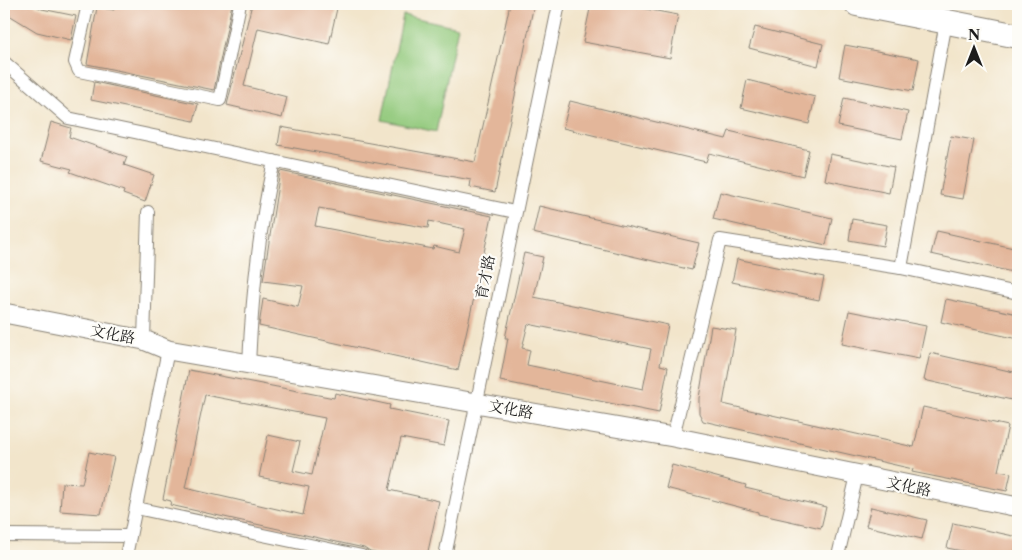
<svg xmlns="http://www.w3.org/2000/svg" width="1022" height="560" font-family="'Libre Caslon Text','Noto Serif SC',serif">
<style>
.green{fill:#92c97c;stroke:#57724c}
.building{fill:#e3b69a;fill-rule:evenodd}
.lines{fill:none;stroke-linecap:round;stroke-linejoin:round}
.street-casing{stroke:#878074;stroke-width:14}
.secondary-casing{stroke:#878074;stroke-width:21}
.highway-casing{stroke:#878074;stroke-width:26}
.street{stroke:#fff;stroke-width:12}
.secondary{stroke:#fff;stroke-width:19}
.highway{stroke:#fff;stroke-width:24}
.labels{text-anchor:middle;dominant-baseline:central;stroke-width:4.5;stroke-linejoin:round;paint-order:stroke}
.street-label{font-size:15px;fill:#1c1c1c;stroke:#fdfcf7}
</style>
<rect width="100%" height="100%" fill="#fdfcf7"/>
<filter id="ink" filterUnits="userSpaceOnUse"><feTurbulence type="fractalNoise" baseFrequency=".02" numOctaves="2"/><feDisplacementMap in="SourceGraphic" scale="10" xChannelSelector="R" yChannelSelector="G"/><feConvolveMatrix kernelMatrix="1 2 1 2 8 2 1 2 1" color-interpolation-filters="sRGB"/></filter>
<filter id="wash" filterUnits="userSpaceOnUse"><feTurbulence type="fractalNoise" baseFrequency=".0096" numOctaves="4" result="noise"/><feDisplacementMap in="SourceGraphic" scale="20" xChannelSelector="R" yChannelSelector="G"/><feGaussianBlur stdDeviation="1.12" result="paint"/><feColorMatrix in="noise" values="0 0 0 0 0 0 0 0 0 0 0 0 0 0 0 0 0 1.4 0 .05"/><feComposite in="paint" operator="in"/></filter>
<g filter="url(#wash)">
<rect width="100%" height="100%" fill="#f2e5cb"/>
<polygon class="green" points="403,15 458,27 436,132 382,120"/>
<g id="blocks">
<g class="building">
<polygon points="4,4 32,4 42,9 76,16 71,40 37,32 4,12"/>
<polygon points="115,4 232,4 214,90 87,64 97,7 114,10"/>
<polygon points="252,4 338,4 329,44 258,28 244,86 287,97 282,118 227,105"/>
<polygon points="510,4 534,4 495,192 470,187 471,180 278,145 281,127 475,162"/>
<polygon points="591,4 619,4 678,15 670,58 583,42"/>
<polygon points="755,27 823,44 818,66 749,48"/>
<polygon points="845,45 919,59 913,91 839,77"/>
<polygon points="747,80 815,97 809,124 741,108"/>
<polygon points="94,82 198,104 194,121 91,100"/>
<polygon points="844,98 908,112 902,139 838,126"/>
<polygon points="570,101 726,139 729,131 809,150 803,176 709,153 706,162 563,128"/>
<polygon points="51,122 71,128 69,137 127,157 124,165 154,175 145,202 123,194 124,191 70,172 72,169 41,161"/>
<polygon points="951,136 974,140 963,199 940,195"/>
<polygon points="830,154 894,167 889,193 825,180"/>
<path d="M280 171 492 216 458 370 259 326 263 299 298 307 303 286 263 281ZM319 208 428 228 429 221 465 229 459 252 434 246 433 249 315 226Z"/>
<polygon points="720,192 832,218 826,245 713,219"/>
<polygon points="539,206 699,243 692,270 533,233"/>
<polygon points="852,219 887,225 883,246 849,240"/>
<polygon points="937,231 1018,249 1017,273 931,254"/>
<path d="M524 253 543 257 534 297 668 325 660 365 668 367 659 413 500 381 508 338H505ZM528 324 651 349 643 389 527 365 530 350 522 348Z"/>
<polygon points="737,259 824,277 819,300 732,282"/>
<polygon points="946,299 1018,314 1018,339 941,322"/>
<polygon points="849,311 926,326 919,359 842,344"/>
<polygon points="711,326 736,330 723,404 914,447 923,407 1008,426 998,471 1011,473 1007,491 912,472 913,469 703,421 699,413 699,398"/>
<polygon points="930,353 1018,373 1016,401 924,380"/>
<path d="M189 370 334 398 335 393 390 405 389 409 449 421 444 446 401 438 389 490 439 501 427 556H389L370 552 364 548 170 505 171 501 163 499ZM205 395 325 418 312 475 293 471 300 442 268 435 259 477 309 487 303 515 185 488Z"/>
<polygon points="89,452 114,457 101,514 60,511 62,483 82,484"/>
<polygon points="672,465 746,485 745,488 826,507 821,528 758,514 758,512 666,488"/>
<polygon points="871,507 927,520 922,539 866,526"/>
<polygon points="953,523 1018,537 1014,556 987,556 947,548"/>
</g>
</g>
</g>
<g filter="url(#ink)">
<use href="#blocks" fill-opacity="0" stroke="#878074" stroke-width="1"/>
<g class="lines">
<g class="street-casing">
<g id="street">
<polyline points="88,4 75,62 79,71 220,100 240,4"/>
<polyline points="4,62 68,118 515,212"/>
<polyline points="901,268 946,22"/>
<polyline points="144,340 148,212"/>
<path d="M249 364C252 295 259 228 274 161"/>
<polyline points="673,437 720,240 901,268 1018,293"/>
<polyline points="136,508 362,556"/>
<polyline points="4,535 130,536"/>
<polyline points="126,556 168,350"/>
<polyline points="445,556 559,4"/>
<polyline points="838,556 857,475"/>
</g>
</g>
<g class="secondary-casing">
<polyline id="secondary" points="4,313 144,340 168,350 673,437 1018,507"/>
</g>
<g class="highway-casing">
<polyline id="highway" points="857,4 1018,36"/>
</g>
<use href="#street" class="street"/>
<use href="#secondary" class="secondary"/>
<use href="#highway" class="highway"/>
</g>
</g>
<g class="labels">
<g class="street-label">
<text transform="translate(485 277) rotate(-79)">育才路</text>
<text transform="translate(113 334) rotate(11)">文化路</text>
<text transform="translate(511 409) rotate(10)">文化路</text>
<text transform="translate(909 486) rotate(12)">文化路</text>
</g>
</g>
<rect width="1022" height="560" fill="none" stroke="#fdfcf7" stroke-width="20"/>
<g transform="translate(974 48)" stroke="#fdfcf7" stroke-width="4" paint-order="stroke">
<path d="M0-4L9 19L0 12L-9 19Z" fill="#1c1c1c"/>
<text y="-8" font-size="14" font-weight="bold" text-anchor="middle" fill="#1c1c1c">N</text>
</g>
</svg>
